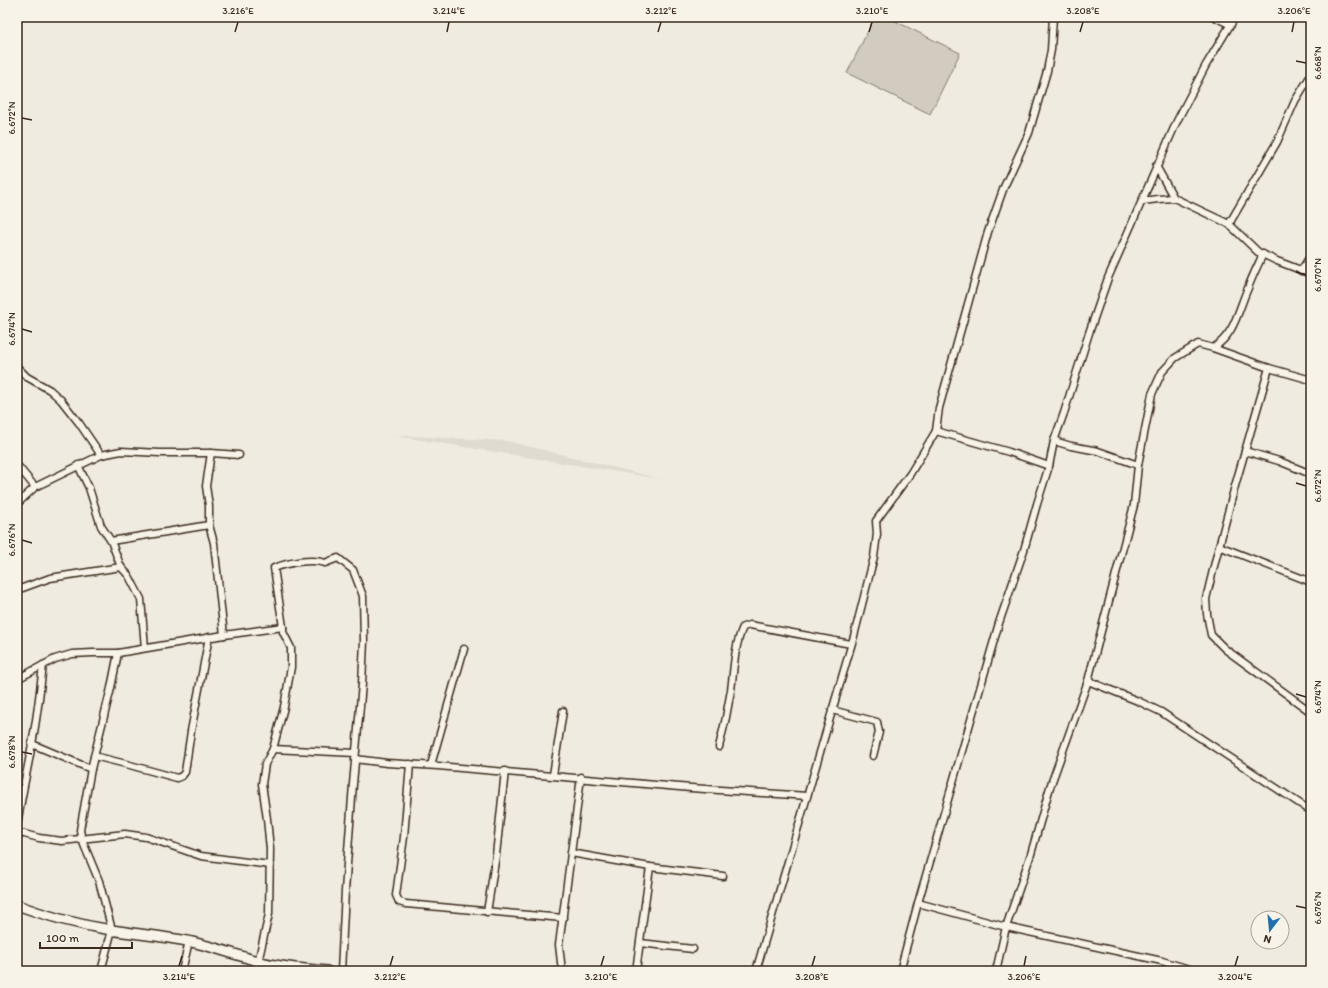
<svg xmlns="http://www.w3.org/2000/svg" width="1328" height="988" font-family="Itim,sans-serif">
<style>
.built{fill:#e0dbd0}
.green{fill:#d1cbc0;stroke:#867a6f}
.lines{fill:none;stroke-linecap:round;stroke-linejoin:round}
.street-casing{stroke:#3b2a1e;stroke-width:9}
.secondary-casing{stroke:#3b2a1e;stroke-width:12}
.street{stroke:#f7f3e8;stroke-width:6}
.secondary{stroke:#f7f3e8;stroke-width:9}
.ticks{fill:none;stroke:#3b2a1e;stroke-width:1.5}
.neatline{fill:none;stroke:#3b2a1e;stroke-width:1.5}
.ticks-label{font-size:10px;text-anchor:middle;fill:#3b2a1e}
</style>
<rect width="100%" height="100%" fill="#efebe0"/>
<filter id="ink" filterUnits="userSpaceOnUse"><feTurbulence type="fractalNoise" baseFrequency=".025" numOctaves="2"/><feDisplacementMap in="SourceGraphic" scale="8" xChannelSelector="R" yChannelSelector="G"/><feConvolveMatrix kernelMatrix="1 2 1 2 8 2 1 2 1" color-interpolation-filters="sRGB"/></filter>
<g filter="url(#ink)">
<polygon class="built" points="390,435 507,441 661,479"/>
<polygon class="green" points="875,17 887,17 960,53 930,114 847,73"/>
<g class="lines">
<g class="street-casing">
<g id="street">
<polyline points="1215,17 1231,25"/>
<polyline points="1156,166 1174,198"/>
<polyline points="1143,201 1158,199 1174,198 1229,224 1258,252 1277,261 1311,274"/>
<polyline points="1229,224 1277,142 1295,101 1311,75"/>
<polyline points="1301,271 1311,255"/>
<polyline points="1213,348 1269,368 1311,380"/>
<polyline points="17,367 27,377 50,390 61,400 79,423 101,455"/>
<polyline points="1269,368 1235,486 1216,558 1206,599 1207,614 1211,635 1225,649 1311,712"/>
<polyline points="936,431 1009,452 1049,466"/>
<polyline points="1054,441 1071,446 1098,451 1138,465"/>
<polyline points="1245,451 1279,461 1311,474"/>
<polyline points="211,453 206,486 209,506 209,525 214,543 224,635"/>
<polyline points="17,465 35,487"/>
<polyline points="78,465 89,488 101,526 111,541 121,567 129,576 141,599 145,648"/>
<polyline points="17,504 35,487 101,455 121,451 160,453 211,453 239,455"/>
<polyline points="111,541 209,525"/>
<polyline points="1219,546 1311,582"/>
<polyline points="17,590 50,578 121,567"/>
<polyline points="17,679 55,659 72,654 93,653 118,653 224,635 283,627"/>
<polyline points="1088,681 1138,701 1161,712 1311,811"/>
<polyline points="832,710 877,722 879,732 873,756"/>
<polyline points="32,744 91,769"/>
<path d="M719 747C724 728 728 709 731 690 734 669 734 647 743 627L750 625 851 644"/>
<polyline points="273,749 355,753"/>
<polyline points="94,756 126,764 177,778 182,776 185,772 191,731 209,637"/>
<polyline points="355,759 387,763 438,766 691,788 807,796"/>
<polyline points="410,764 404,837 396,895 399,902 406,904 563,918"/>
<polyline points="431,765 464,649"/>
<polyline points="553,775 563,711"/>
<path d="M17 826C21 798 27 772 32 744 37 718 40 692 43 665"/>
<polyline points="17,832 39,838 62,841 125,834 146,837 201,856 270,865"/>
<polyline points="571,853 650,867 723,876"/>
<polyline points="918,903 1006,927 1162,961 1196,971"/>
<polyline points="487,912 496,855 505,771"/>
<polyline points="640,943 693,949"/>
<polyline points="101,971 112,930 99,881 82,840 80,830 91,769 111,688 118,653"/>
<polyline points="182,971 189,941"/>
<path d="M256 971 269 914 270 849 267 819 262 784 265 764 273 749 284 707 291 667V648L283 632V627L274 568C287 563 312 558 325 563L338 558 353 570 363 596 364 641 362 684 353 784 345 891 341 971"/>
<polyline points="562,971 559,945 581,777"/>
<polyline points="636,971 650,867"/>
<polyline points="756,971 854,636 874,557 877,534 876,521 910,474 936,431 939,408 988,232 1004,187 1029,133 1047,71 1051,50 1053,17"/>
<polyline points="900,971 918,903 999,623 1024,550 1037,504 1049,466 1054,441 1064,413 1089,333 1108,278 1177,121 1206,65 1235,17"/>
<path d="M996 971 1006 927 1031 854 1050 787 1088 681 1134 505 1138 465 1152 394 1162 372 1175 358 1198 344 1213 348C1235 335 1238 310 1248 288 1252 277 1258 265 1263 254"/>
</g>
</g>
<g class="secondary-casing">
<path id="secondary" d="M17 905C46 916 81 925 111 930 136 934 162 936 187 941 211 946 234 954 257 961 280 967 303 969 327 971"/>
</g>
<use href="#street" class="street"/>
<use href="#secondary" class="secondary"/>
</g>
</g>
<path class="ticks" d="M235 32 238 22M447 32 449 22M658 32 661 22M869 32 872 22M1080 32 1083 22M1292 32 1294 22M1296 61 1306 63M22 118 32 120M1296 272 1306 275M22 329 32 332M1296 483 1306 486M22 540 32 543M1296 694 1306 697M22 752 32 754M1296 906 1306 908M179 966 182 956M390 966 393 956M601 966 604 956M812 966 815 956M1024 966 1026 956M1235 966 1238 956"/>
<rect width="1328" height="988" fill="none" stroke="#f7f3e8" stroke-width="44"/>
<g transform="translate(1270 930) rotate(196)"><circle r="19" fill="#f7f3e8" stroke="#aca397"/>
<path d="M0-3L7 15L0 10L-7 15Z" fill="#1f6fb2"/>
<text y="-6" font-size="11" font-weight="bold" text-anchor="middle" fill="#3b2a1e">N</text>
</g>
<path d="M40 942v6h92v-6" fill="none" stroke="#3b2a1e" stroke-width="2"/>
<text x="46" y="942" font-size="12" fill="#3b2a1e" stroke="#f7f3e8" stroke-width="3" paint-order="stroke">100 m</text>
<rect x="22" y="22" width="1284" height="944" class="neatline"/>
<g class="ticks-label">
<text x="238" y="14">3.216°E</text>
<text x="449" y="14">3.214°E</text>
<text x="661" y="14">3.212°E</text>
<text x="872" y="14">3.210°E</text>
<text x="1083" y="14">3.208°E</text>
<text x="1294" y="14">3.206°E</text>
<text transform="translate(1317 63) rotate(-90)" y="4">6.668°N</text>
<text transform="translate(11 118) rotate(-90)" y="4">6.672°N</text>
<text transform="translate(1317 275) rotate(-90)" y="4">6.670°N</text>
<text transform="translate(11 329) rotate(-90)" y="4">6.674°N</text>
<text transform="translate(1317 486) rotate(-90)" y="4">6.672°N</text>
<text transform="translate(11 540) rotate(-90)" y="4">6.676°N</text>
<text transform="translate(1317 697) rotate(-90)" y="4">6.674°N</text>
<text transform="translate(11 752) rotate(-90)" y="4">6.678°N</text>
<text transform="translate(1317 908) rotate(-90)" y="4">6.676°N</text>
<text x="179" y="980">3.214°E</text>
<text x="390" y="980">3.212°E</text>
<text x="601" y="980">3.210°E</text>
<text x="812" y="980">3.208°E</text>
<text x="1024" y="980">3.206°E</text>
<text x="1235" y="980">3.204°E</text>
</g>
</svg>
